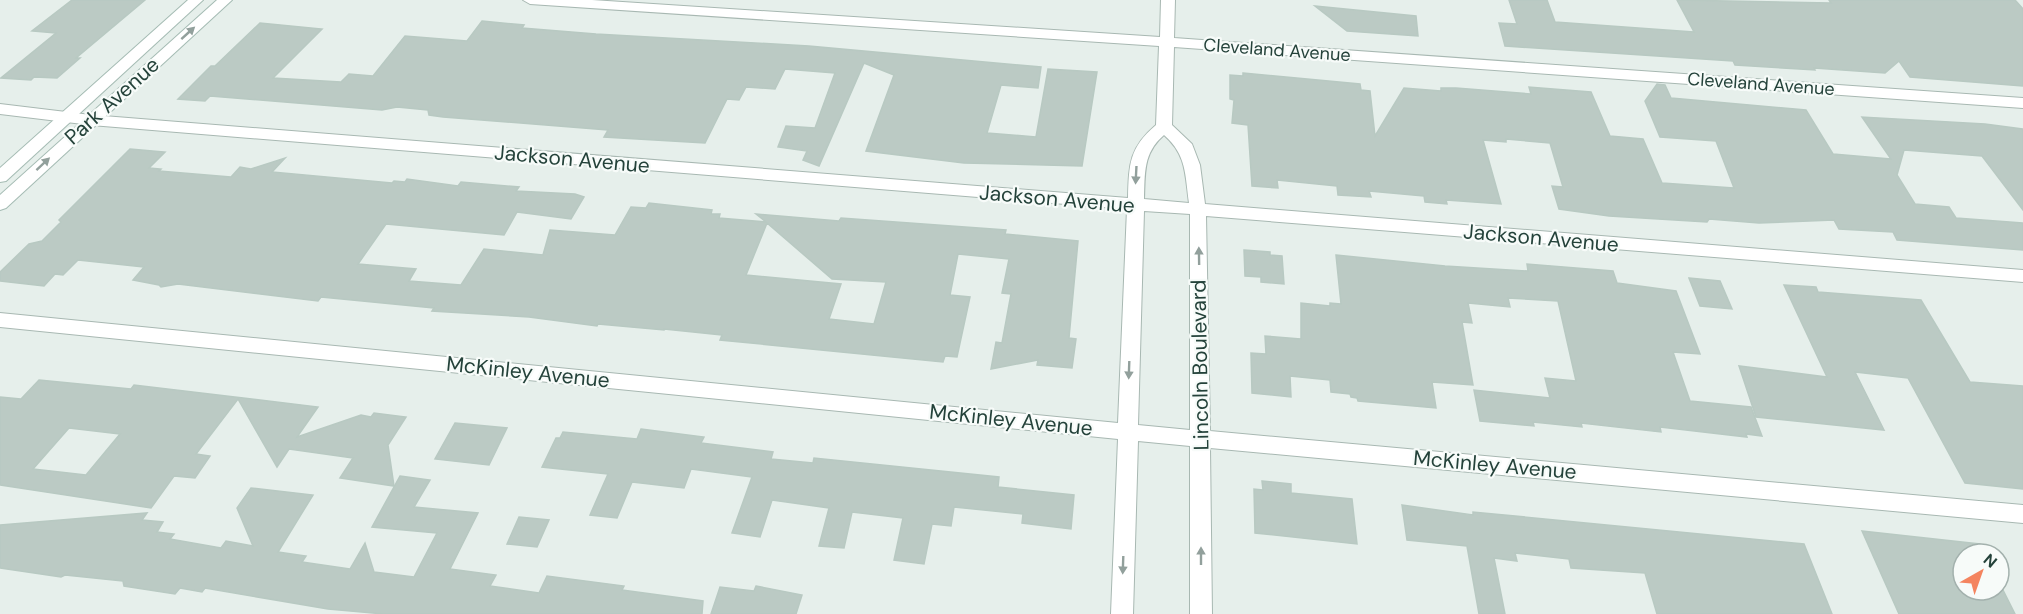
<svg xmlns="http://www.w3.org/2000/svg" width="2023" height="614" font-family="'DM Sans',sans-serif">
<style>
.building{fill:#bbcac4;stroke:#b8c9c2;stroke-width:1.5;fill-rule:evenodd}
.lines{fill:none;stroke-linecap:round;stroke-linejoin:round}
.minor-casing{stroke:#a8b8b2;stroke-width:2}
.secondary-casing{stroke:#a4bbb3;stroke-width:2}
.minor{fill:#fff;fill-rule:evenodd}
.secondary{fill:#fff;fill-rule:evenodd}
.oneway{fill:#92a09c}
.labels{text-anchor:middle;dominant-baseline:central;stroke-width:4.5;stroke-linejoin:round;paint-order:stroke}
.far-street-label{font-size:18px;fill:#24423a;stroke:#f7fbf9}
.street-label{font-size:21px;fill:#24423a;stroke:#f7fbf9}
</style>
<rect width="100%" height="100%" fill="#e6efeb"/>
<g class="building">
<polygon points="72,0 145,0 76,58 80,58 57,78 34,77 31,80 1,78 56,33 32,31"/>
<polygon points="1509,0 1547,0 1555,22 1694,32 1677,0 1831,3 1829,0 2015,0 2023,9 2023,86 1910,77 1899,61 1885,73 1814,68 1815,70 1735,65 1733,61 1505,46 1499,23 1517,24"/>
<polygon points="1315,6 1416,16 1418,36 1347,31"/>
<polygon points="482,21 524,25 522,28 596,34 809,46 1041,67 1038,88 1001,85 987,133 1036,137 1048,69 1097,72 1082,166 964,163 866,151 894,75 864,63 819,166 803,160 807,151 778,147 786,126 815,128 835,73 785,69 775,89 746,87 739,100 727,99 705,143 604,137 608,130 443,117 429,115 428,110 397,107 382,110 210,96 205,101 178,99 211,66 215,66 260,23 322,29 273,78 341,82 349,74 373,76 405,36 467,41"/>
<polygon points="1243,73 1360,84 1361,90 1370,91 1375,136 1404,88 1441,91 1441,88 1456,88 1531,94 1529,87 1591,92 1610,136 1643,139 1662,183 1734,188 1716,141 1660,137 1645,101 1657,84 1665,85 1671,98 1806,110 1833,154 1891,159 1862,117 1985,124 2023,129 2023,210 1982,156 1904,150 1897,175 1915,204 1949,207 1956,218 2023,223 2023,250 1897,240 1893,232 1839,229 1834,220 1759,223 1709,219 1707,222 1609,216 1559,209 1552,186 1563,187 1550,143 1506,139 1506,142 1483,140 1501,204 1446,200 1447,204 1425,202 1424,196 1369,191 1371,197 1338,195 1337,186 1277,180 1278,188 1252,186 1248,125 1232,123 1234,100 1230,99 1230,75 1243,76"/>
<path d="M130 149 165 152 149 168 161 169 159 171 231 177 240 167 251 169 285 158 272 172 392 183 394 181 405 182 407 179 458 186 461 182 519 187 516 191 575 194 584 197 571 219 517 212 504 235 386 224 358 264 416 269 409 281 461 285 484 249 543 255 550 230 615 235 631 207 646 208 649 203 712 210 711 214H720L719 218 766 222 756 214 839 221 841 218 1006 230 1005 234 1078 241 1069 338 1076 339 1072 368 1037 365 1038 360 991 369 996 342 1002 343 1011 294 1002 293 1009 259 958 254 950 295 970 297 957 357 945 356 943 362 720 340 722 335 664 329V330L598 324 597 326 529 317 432 311 434 308 321 297 318 301 178 284 161 287 159 285 133 280 144 267 78 260 63 275 55 274 44 286 0 281V272L29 244 42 241 61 222 59 220ZM767 223 832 279 886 282 874 324 829 319 841 284 746 275Z"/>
<polygon points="1244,250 1270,252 1270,255 1282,256 1284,284 1261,282 1261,277 1245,276"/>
<polygon points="1336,255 1445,266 1528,271 1527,264 1613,271 1617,283 1676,291 1700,354 1673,352 1690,401 1751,407 1762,436 1746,434 1747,437 1660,427 1661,432 1581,423 1582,427 1533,422 1534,426 1480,421 1474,390 1550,398 1545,378 1576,381 1558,301 1508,298 1510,307 1468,303 1472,323 1462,322 1473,385 1432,382 1436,408 1358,401 1357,398 1351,397 1350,394 1331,392 1330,380 1290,376 1291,397 1252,393 1251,353 1266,354 1265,336 1301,339 1301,303 1330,306 1330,303 1341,304"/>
<polygon points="1689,278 1720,281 1732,309 1700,306"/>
<polygon points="1784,285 1816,287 1818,292 1921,300 1970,382 2023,386 2023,489 1965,483 1908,378 1855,372 1884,430 1756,417 1739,366 1827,377"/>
<path d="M39 380 131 389 134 385 318 407 297 437 361 415 371 417 374 413 406 417 388 445 394 486 340 478 353 458 289 449 277 467 238 399 196 454 210 456 195 478 174 476 151 508 0 485V397L21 399ZM69 428 120 434 86 475 33 469Z"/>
<polygon points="455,423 507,428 489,465 435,459"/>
<polygon points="641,429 704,437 701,443 773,452 771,459 813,463 814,458 999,477 998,487 1074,495 1071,529 1022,523 1023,514 954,507 951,526 932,524 924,564 894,560 903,518 852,512 844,548 819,546 829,508 772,500 760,537 732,533 752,477 691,469 684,488 632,482 617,518 590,515 608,474 542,467 556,438 560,438 563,432 637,439"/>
<polygon points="400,476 430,480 414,507 478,513 450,569 496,575 490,586 539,593 547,576 624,586 622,590 703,601 702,614 384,614 328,609 205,588 202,592 180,588 175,594 124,586 123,581 65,575 61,577 0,568 0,525 147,513 142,520 163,522 157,532 174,534 170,539 221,548 226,541 253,546 237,508 251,488 313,495 278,552 306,556 302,562 350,569 365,543 374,572 414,577 437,533 372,527"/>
<polygon points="1262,481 1291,484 1291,493 1352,499 1357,544 1255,533 1254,489 1263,490"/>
<polygon points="1402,505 1473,515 1473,512 1804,544 1832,614 1657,614 1645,573 1571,568 1569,559 1515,553 1517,561 1494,558 1505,614 1479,614 1467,546 1407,540"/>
<polygon points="519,517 549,520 537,547 507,544"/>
<polygon points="1862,531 1980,544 1985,554 1963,554 1963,590 1999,590 1999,582 2015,614 1899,614"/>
<polygon points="756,586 802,595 796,614 711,614 720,587 754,591"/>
</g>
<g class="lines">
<g class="minor-casing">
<path id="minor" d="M523 0H592L1160 37 1161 0H1175L1174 38 2023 98V108L1174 47 1172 125 1192 144 1200 165 1205 204 2023 270V282L1206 216 1210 431 2023 505V523L1210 448 1212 614H1190V446L1138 441 1133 614H1111L1118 439 0 327V313L1118 423 1127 209 91 125 0 114V104L91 115 1128 198C1129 164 1129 148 1156 125L1159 46 530 4ZM1164 135C1187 155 1185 175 1189 203L1144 199C1145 173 1143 153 1164 135ZM1144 211 1190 214V430L1138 425Z"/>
</g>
<g class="secondary-casing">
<g id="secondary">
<polygon points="188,0 203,0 6,181 0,182 0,168"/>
<polygon points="217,0 232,0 6,208 0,210 0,195"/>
</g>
</g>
<use href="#minor" class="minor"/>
<use href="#secondary" class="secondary"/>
</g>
<defs><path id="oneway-solid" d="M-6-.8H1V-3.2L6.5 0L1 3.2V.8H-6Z" transform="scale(1.5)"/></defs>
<g class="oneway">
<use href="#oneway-solid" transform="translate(188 33) rotate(-42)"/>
<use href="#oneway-solid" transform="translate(43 164) rotate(-43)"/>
<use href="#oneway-solid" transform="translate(1136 175) rotate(93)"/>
<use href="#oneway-solid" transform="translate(1199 256) rotate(-91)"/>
<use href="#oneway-solid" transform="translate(1129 370) rotate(92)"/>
<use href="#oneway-solid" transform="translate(1201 556) rotate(-90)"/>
<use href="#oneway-solid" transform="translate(1123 565) rotate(92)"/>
</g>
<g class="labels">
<g class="far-street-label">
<text transform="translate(1277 50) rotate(4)">Cleveland Avenue</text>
<text transform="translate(1761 84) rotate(4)">Cleveland Avenue</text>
</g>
<g class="street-label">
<text transform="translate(112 101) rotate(-42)">Park Avenue</text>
<text transform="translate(572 159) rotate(5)">Jackson Avenue</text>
<text transform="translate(1057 199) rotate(5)">Jackson Avenue</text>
<text transform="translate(1541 238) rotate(5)">Jackson Avenue</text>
<text transform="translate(1200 365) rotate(-91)">Lincoln Boulevard</text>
<text transform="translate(528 372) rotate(6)">McKinley Avenue</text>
<text transform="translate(1011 420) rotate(6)">McKinley Avenue</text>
<text transform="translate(1495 465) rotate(5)">McKinley Avenue</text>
</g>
</g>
<g transform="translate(1981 572) rotate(40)"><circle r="28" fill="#f7fbf9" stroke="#a3b1ad" stroke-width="1.5"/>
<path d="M0-4.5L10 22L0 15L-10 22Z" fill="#f4845f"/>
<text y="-9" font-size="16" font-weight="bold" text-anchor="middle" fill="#24423a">N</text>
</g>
</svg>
